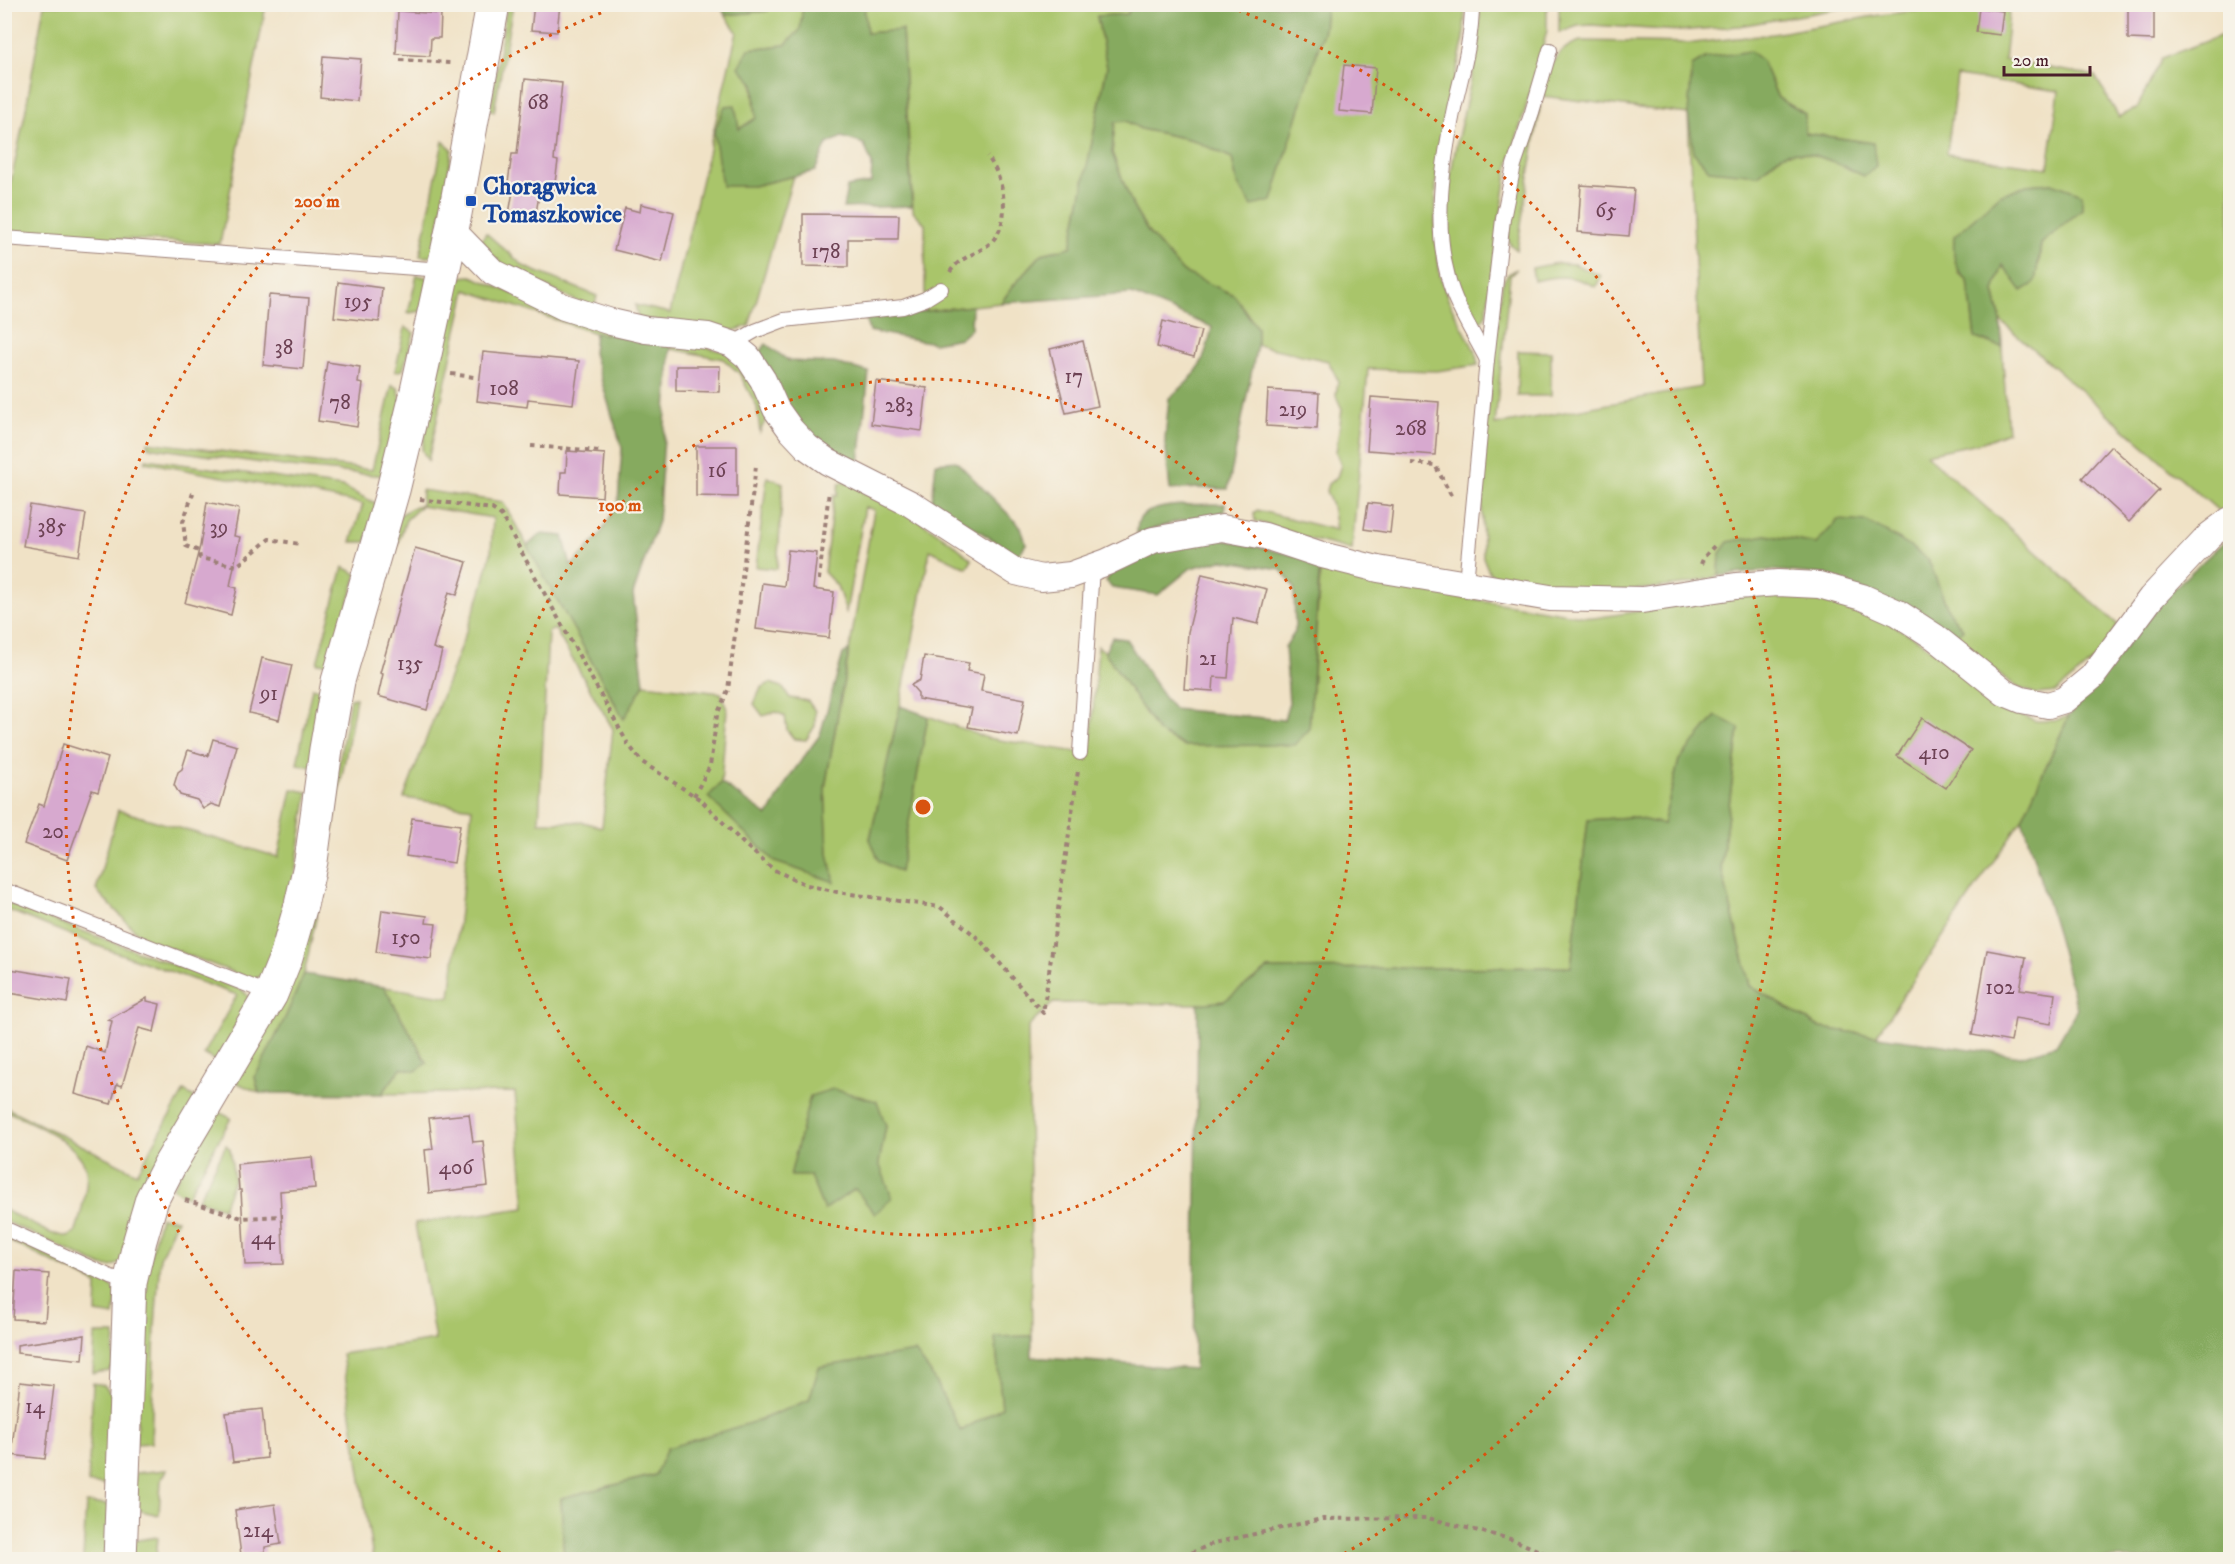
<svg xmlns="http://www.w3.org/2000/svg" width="2235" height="1564" font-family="'IM FELL DW Pica',serif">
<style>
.green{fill:#a9c56b;stroke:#7a724b;stroke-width:1.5;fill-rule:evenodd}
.forest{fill:#86aa5f;stroke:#686445;stroke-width:1.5}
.building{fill:#d7a9cf}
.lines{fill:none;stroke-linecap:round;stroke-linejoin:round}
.lane-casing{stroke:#9d8078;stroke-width:16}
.street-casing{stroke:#9d8078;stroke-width:28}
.secondary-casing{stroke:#9d8078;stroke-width:35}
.path{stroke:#9d8078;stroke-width:4;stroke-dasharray:4.5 4.5;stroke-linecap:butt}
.lane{stroke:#fff;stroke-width:14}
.street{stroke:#fff;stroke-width:26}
.secondary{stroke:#fff;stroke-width:33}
.ring{fill:none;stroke:#d8530f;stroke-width:3;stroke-dasharray:3 6}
.transit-dot{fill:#1a4fb4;stroke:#f7f3e8;stroke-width:2}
.labels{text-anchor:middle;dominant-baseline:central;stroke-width:4.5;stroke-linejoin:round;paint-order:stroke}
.number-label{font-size:21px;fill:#6d4254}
.transit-label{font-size:24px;font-weight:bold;fill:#164399;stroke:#f7f3e8;text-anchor:start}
.centre{fill:#d8530f;stroke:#f7f3e8;stroke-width:3}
.ring-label{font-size:18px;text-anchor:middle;font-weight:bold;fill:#d8530f;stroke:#f7f3e8;stroke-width:4.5;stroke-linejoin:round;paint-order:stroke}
</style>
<rect width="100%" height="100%" fill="#f7f3e8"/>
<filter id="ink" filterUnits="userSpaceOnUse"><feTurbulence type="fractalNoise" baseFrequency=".0167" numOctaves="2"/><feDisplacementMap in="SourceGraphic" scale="12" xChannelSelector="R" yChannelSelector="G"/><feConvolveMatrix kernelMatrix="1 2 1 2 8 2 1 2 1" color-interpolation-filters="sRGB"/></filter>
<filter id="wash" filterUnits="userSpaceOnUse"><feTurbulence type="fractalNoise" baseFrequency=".008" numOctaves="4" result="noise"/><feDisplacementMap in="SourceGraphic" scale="24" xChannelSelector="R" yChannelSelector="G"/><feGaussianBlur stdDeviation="1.35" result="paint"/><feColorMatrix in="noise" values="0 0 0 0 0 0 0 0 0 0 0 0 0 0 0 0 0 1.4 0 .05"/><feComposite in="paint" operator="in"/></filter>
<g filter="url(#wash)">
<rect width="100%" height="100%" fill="#f0e2c6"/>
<g class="green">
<polygon points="44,5 266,5 220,244 8,233 5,230 5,210 25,114"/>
<polygon points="507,5 513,5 494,112 490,110"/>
<polygon points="770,5 803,5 801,30 785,45 749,49 756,118 739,130 725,106 753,186 793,176 749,326 732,331 638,318 635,305 670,313 737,32 725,15 768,11"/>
<polygon points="864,5 1130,5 1128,14 1097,17 1107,67 1071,247 1042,254 1013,286 1001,303 925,311 925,224 913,211 902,30 867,33"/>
<polygon points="1326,5 1465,5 1464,39 1441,136 1436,185 1435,232 1440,275 1449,302 1475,351 1478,365 1437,371 1368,369 1352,550 1302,537 1255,521 1254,514 1257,510 1336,530 1332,506 1326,491 1328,484 1337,477 1341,465 1336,452 1342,409 1336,396 1338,380 1328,361 1257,345 1257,328 1234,295 1183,272 1148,232 1134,209 1112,153 1115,122 1126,121 1141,129 1193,140 1232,158 1237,183 1302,98 1324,29"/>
<path d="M1480 5H1547V30L1539 63 1508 167 1486 315 1482 321H1475C1463 298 1452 274 1449 248 1440 179 1467 113 1478 46 1480 32 1479 18 1480 5Z"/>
<polygon points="1559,5 1860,5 1739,26 1679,31 1591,25 1578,26 1559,33"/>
<path d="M1965 5H2010L2004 60 2095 76 2119 117 2137 108 2162 58 2230 32V506L2221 513 2001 321 1994 291 2003 265 2039 264 2041 244 2082 209 2052 183 2027 185 2000 195 1958 273 1968 280 1975 338 2002 347 2008 432 1983 442 1926 454 2118 625 2097 658 2056 692 2037 694 2019 688 1953 642 1963 629 1949 612 1928 559 1838 520 1817 544 1766 535 1720 553 1719 576 1682 585 1595 594 1498 579 1489 572 1483 557 1482 508 1486 426 1502 286C1504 278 1508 272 1517 269L1510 276 1495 425 1701 387 1688 114 1542 96 1517 250 1510 244 1507 237 1521 163 1552 63C1561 51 1567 45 1581 41L1694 43 1773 34 1880 15ZM1762 61 1778 98 1805 114V133L1872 143 1864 175C1843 167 1801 143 1780 156 1772 161 1765 169 1759 175ZM1957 76 2059 91 2048 168 1947 154Z"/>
<polygon points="443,141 452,149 435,252 428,257 420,256"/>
<polygon points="486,233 525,267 597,296 594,309 508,269 479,244"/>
<path d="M1557 263 1574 264 1601 276 1596 287C1573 275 1560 275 1534 281L1532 268Z"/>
<polygon points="417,275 429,278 422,311 408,313"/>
<path d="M471 276 543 306 725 352C751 374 756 387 766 419L760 432 757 407 739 373 723 359 671 349V343L595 333 466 290 428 461 422 450 456 282 459 277Z"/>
<polygon points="405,327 414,333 403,370 395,372"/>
<polygon points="1518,351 1551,352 1551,396 1517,396"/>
<polygon points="392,385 398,388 402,403 385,476 290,467 148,447 148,442 372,470"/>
<polygon points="146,459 343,487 377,504 366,542 351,542 363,504 145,462"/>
<polygon points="767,477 783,483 777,569 756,567"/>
<path d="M845 481C890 504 935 525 972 560L967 568 930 550 900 706 870 839 899 871 928 716 987 738 1090 754 1098 646 1105 652 1158 732 1183 746 1231 744 1309 730 1321 561 1467 598 1594 618 1732 597 1797 593 1850 603 1885 620 1920 641 2017 714 2036 721H2054L2069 716 2022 819 1876 1036 1821 1028 1750 986 1721 867 1739 729 1679 760 1663 825 1631 817 1588 820 1571 967 1268 969 1224 1002 1198 1004 1053 1003 1028 1027 1032 1336 995 1337 1002 1408 961 1431 930 1372 809 1400 760 1420 655 1475 561 1498 564 1559H373L342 1354 435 1340 415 1223 525 1208 515 1092 382 1094 401 1068 427 1062 384 987 450 997 472 808 404 798 481 592 491 553 493 518 421 506 406 520 364 644 400 515 415 506H421L422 490 503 502 623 718 644 684 721 693 727 709 721 783 709 797 834 881 828 854 825 788 874 510 865 507 846 612 837 586 824 572 834 495 837 496 839 484ZM555 629 613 729 602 827 582 822H539L548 632ZM886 1126 879 1163 824 1210 810 1175Z"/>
<polygon points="343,567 357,574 331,664 317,663"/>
<polygon points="770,683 782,687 790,698 808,701 815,711 815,726 806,740 794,739 787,730 785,716 776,712 763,716 754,704 761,688"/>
<polygon points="312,688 325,691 312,767 297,764"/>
<polygon points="356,698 323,883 319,880 350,699"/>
<polygon points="292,789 308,792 292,891 266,974 257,978 248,978 141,937 96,890 118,810 278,857"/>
<polygon points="4,902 242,990 250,998 218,1063 204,1054 237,995 98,946 5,909"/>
<polygon points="319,904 304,974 286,1016 255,1077 259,1093 235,1082 314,907"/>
<path d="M184 1091 196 1098 120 1263 111 1267 102 1266 5 1221V1210L50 1233 68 1237 75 1233C80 1220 89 1182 86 1169 79 1141 28 1122 5 1110V1107L137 1173Z"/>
<polygon points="216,1111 231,1118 187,1197 172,1188"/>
<polygon points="226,1145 230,1149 234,1179 223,1208 198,1200"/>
<polygon points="160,1217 177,1219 160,1258 155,1326 151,1443 136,1444 142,1290"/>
<polygon points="4,1234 110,1284 117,1292 114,1316 96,1313 97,1284 5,1239"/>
<polygon points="95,1334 115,1334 113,1366 109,1371 93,1373"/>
<polygon points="93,1383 104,1385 113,1396 107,1485 88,1483"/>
<polygon points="167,1470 161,1480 159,1515 133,1509 135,1473"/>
<polygon points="86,1503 110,1505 108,1559 83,1560"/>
<polygon points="158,1537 156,1559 132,1560 132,1541"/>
</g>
<g class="forest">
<polygon points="720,5 770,5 768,11 725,15"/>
<polygon points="803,5 864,5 867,33 902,30 912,206 843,208 847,187 871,183 872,164 864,144 842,137 827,144 815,171 753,186 722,186 714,132 725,106 735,105 739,129 756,118 754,84 739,67 749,49 785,45 800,30"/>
<path d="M1130 5H1326L1324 29 1272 201 1252 206 1237 183 1232 158 1193 140 1141 129 1126 121 1115 122 1112 153 1134 209 1148 232 1183 272 1234 295 1257 328V345L1228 489 1198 488 1170 490 1165 439 1169 398C1198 376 1205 362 1212 327L1132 294 1001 303 1013 286 1042 254 1071 247 1107 67 1097 16 1128 14Z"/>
<path d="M1750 51 1762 61 1778 98 1805 114V133L1873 143 1876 166 1864 176C1843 167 1802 143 1780 156 1772 161 1765 169 1759 175L1709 170 1694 153 1688 114 1692 66 1705 58Z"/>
<path d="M2052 183 2082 194V209L2041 244 2035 283 2022 291 2003 265 1994 291 2001 321 2002 347 1975 338 1968 280C1953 269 1953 254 1954 236L2000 195 2027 185Z"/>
<polygon points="972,306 971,329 961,338 934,343 869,331 865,318"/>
<polygon points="595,333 671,342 658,521 633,594 644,684 624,719 527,546 541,534 563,536 571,566 600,535 618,502 622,448 593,353"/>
<path d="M766 344 789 361 834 363 869 372 859 463C841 454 821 444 806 431 785 411 772 380 758 355Z"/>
<polygon points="956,461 1021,527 1026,544 1018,556 932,501 936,463"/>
<path d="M1225 504 1224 512 1178 521 1137 534C1137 530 1137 524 1139 520 1149 501 1206 505 1225 504Z"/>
<polygon points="1838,520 1867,522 1898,539 1928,559 1949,612 1963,629 1953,642 1826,575 1771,570 1719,576 1720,553 1728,542 1766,535 1816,544"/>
<polygon points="2230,536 2230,1559 564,1560 561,1498 655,1475 667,1448 760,1420 809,1400 819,1367 915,1352 930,1372 961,1431 1002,1407 995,1337 1032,1336 1032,1357 1194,1369 1198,1004 1224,1001 1268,969 1571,967 1588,820 1631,817 1663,824 1679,760 1716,716 1739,728 1721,867 1750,986 1821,1028 2021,1056 2056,1045 2077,1009 2057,935 2022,819 2069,716 2170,592"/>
<polygon points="1217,538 1320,561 1309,730 1294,745 1184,746 1158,732 1105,652 1112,637 1126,639 1163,696 1174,709 1284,720 1289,703 1285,647 1295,632 1294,587 1280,569 1222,560 1191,568 1158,595 1112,588 1106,581 1113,570 1183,542"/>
<polygon points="849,650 825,788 828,854 835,882 775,862 708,797 721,783 768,816 790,776 820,735 843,654"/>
<polygon points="900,706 928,716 900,872 879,861 870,839"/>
<polygon points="304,974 384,987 427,1063 416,1071 401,1068 382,1094 259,1093 255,1077 286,1016"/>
<polygon points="833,1089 877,1101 886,1126 879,1163 892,1198 875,1214 855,1189 824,1210 810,1176 790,1176 810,1096"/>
</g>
<g id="blocks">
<g class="building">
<polygon points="534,4 560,4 557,32 531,30"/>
<polygon points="2128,4 2154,4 2154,40 2128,39"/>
<polygon points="1979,8 2003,11 2000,35 1976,32"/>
<polygon points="398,11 441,14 440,38 431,38 430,56 396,54"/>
<polygon points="323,56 361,59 357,101 320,97"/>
<polygon points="1344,65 1376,68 1372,114 1339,111"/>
<polygon points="525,79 562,83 554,160 558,161 553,197 539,195 535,219 509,214 513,191 507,190 512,154 517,154"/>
<polygon points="1581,185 1634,189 1629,236 1578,232"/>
<polygon points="641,204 674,212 662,262 614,250 625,208 640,212"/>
<polygon points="803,214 899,215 898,239 848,239 848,267 803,266"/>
<polygon points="338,282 382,288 379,322 334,317"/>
<polygon points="269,295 309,298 303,369 263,365"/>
<polygon points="1163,321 1201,331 1194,357 1157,347"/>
<polygon points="1083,341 1098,406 1066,413 1050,349"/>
<polygon points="483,352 579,361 573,404 528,399 527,407 477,401"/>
<polygon points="327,362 360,367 358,383 363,384 357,427 318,421"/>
<polygon points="676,366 720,366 719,392 676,391"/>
<polygon points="876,381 927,388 922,431 871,424"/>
<polygon points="1268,390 1319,393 1317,429 1266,426"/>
<polygon points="1371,397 1439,402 1435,455 1367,450"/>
<polygon points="696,446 737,446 737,497 696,496"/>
<polygon points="2111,446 2159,490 2129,522 2082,478"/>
<polygon points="567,451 605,454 602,497 560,494 561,472 566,472"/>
<polygon points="207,502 239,509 234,536 240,537 230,586 237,588 231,615 185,603 200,546"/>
<polygon points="1368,503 1393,506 1390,533 1364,529"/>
<polygon points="30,505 86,514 79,556 23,546"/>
<polygon points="415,548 467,562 457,595 449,592 433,648 442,651 427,710 378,696 383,674 380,673"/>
<polygon points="788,550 817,553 813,589 834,592 829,638 756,629 762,583 784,586"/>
<polygon points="1202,574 1267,589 1258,624 1233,618 1228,678 1214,677 1213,691 1184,689 1188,632"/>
<polygon points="924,656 969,663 967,671 984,674 981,691 1025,699 1018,736 968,727 972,708 918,699 918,693 911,685 920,680"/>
<polygon points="262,658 292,665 279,720 249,713"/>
<polygon points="1922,718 1971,750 1946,788 1897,756"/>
<polygon points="213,739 237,746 220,807 211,804 203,809 197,800 180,795 174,785 178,772 182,769 188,750 208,756"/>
<polygon points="63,744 108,758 98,792 92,790 67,860 24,844 39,804 44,806"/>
<polygon points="412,818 460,825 454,863 406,856"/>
<polygon points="382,910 427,916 426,923 436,924 431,959 376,952"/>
<polygon points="1987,950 2026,957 2020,989 2055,994 2051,1024 2015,1018 2011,1042 1972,1035"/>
<polygon points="4,968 71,979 67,1003 4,992"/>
<polygon points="147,998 147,1001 160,1004 154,1032 139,1028 122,1086 117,1084 111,1104 75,1094 86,1046 105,1053 112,1021 108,1020"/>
<polygon points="469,1114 473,1142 483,1141 488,1186 429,1193 425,1150 433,1149 429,1118"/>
<polygon points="312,1157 315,1188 280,1191 284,1264 245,1265 241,1190 239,1190 237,1164"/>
<polygon points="16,1271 49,1274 45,1321 13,1319"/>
<polygon points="85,1335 83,1360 17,1353 17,1345"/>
<polygon points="20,1382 54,1386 45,1459 11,1455"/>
<polygon points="262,1409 267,1458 233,1462 226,1413"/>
<polygon points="275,1504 281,1544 265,1547 265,1552 241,1555 235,1510"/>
</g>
</g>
</g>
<g filter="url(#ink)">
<use href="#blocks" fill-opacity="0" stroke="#9d8078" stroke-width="1.5"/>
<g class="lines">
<g class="lane-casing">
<g id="lane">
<path d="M1472 4C1472 41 1462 73 1454 108 1443 162 1433 223 1448 277 1455 306 1474 334 1487 360"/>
<polyline points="4,238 443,270"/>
<polyline points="732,344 755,331 784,320 903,307 925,299 941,289"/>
<polyline points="1466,583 1487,360 1503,219 1514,165 1532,112 1550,50"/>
<polyline points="1080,753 1092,568"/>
<polyline points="4,890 271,994"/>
<polyline points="4,1228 111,1277 130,1283"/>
</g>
</g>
<g class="street-casing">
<polyline id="street" points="452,230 493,272 564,307 611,322 646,330 708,336 732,344 748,357 763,380 776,409 791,430 807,447 828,462 911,504 1016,572 1041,578 1071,575 1107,562 1153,540 1222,528 1265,536 1322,555 1378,569 1550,598 1642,600 1736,586 1778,583 1819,585 1862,597 1898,613 1935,637 2005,693 2022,700 2048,705 2064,700 2092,677 2151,598 2210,535 2230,520"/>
</g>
<g class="secondary-casing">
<polyline id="secondary" points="120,1560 130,1283 140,1240 152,1199 169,1166 271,994 286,957 301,905 311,861 326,749 338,681 393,490 415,400 452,230 493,4"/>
</g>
<g class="path">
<polyline points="400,60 451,63"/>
<path d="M950 272C960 255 982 254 994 239 1012 217 1003 176 987 156"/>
<polyline points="451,374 474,377"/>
<polyline points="531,446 600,451"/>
<polyline points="1411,463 1435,465 1453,499"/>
<polyline points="193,493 183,522 186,546 199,551 200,558 237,566 269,539 300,544"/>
<polyline points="420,499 492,509 501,515 628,744 642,762 701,800 744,844 774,870 807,885 837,892 940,907 979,939 1043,1013 1078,771"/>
<polyline points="1701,564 1704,557 1715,545"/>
<polyline points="819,580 829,491"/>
<polyline points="694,796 710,766 717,715 728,690 756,466"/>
<polyline points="185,1200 242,1218 283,1216"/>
<polyline points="1175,1560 1214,1543 1322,1519 1428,1518 1514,1540 1560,1560"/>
</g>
<use href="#lane" class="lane"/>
<use href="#street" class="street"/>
<use href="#secondary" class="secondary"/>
</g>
</g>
<g class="ring">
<circle cx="923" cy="807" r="428"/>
<path d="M508 1557A857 857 0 0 1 616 7M1230 7A857 857 0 0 1 1338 1557"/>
</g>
<rect class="transit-dot" x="465" y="195" width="12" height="12" rx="3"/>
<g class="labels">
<g class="number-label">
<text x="538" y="103">68</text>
<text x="1606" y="211">65</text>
<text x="826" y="252">178</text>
<text x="358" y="302">195</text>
<text x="284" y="348">38</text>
<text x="1074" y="377">17</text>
<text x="504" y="389">108</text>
<text x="340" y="403">78</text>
<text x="899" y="406">283</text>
<text x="1293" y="410">219</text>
<text x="1411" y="429">268</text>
<text x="717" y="471">16</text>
<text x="52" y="527">385</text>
<text x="219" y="528">39</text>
<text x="1208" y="659">21</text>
<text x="410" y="664">135</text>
<text x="269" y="694">91</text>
<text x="1934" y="753">410</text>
<text x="53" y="832">20</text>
<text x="406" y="938">150</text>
<text x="2000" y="988">102</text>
<text x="456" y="1168">406</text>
<text x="263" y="1238">44</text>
<text x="35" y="1407">14</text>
<text x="258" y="1531">214</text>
</g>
<g class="transit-label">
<text x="483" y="187">Chorągwica<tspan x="483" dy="28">Tomaszkowice</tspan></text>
</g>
</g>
<circle cx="923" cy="807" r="9" class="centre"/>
<g class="ring-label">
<text x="317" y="207">200 m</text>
<text x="620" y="511">100 m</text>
</g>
<rect width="2235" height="1564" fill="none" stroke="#f7f3e8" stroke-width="24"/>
<path d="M2004 66v9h86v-9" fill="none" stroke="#4a1f2b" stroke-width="3"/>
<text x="2013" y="66" font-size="18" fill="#4a1f2b" stroke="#f7f3e8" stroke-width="4.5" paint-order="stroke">20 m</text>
</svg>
